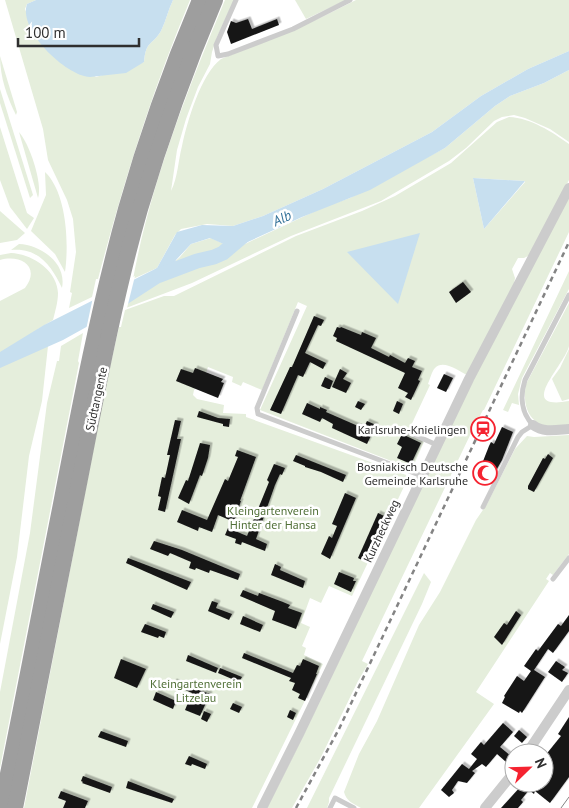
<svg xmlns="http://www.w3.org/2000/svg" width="569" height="808" font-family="'PT Sans',sans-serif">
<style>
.green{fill:#e5eedc;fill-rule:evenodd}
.water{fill:#c7dfef}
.pier{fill:#fff}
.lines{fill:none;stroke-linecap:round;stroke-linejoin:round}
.river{stroke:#c7dfef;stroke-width:15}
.building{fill:#161616;filter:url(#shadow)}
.service{stroke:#ccc;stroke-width:5}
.minor{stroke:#ccc;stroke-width:10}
.trunk{stroke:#9e9e9e;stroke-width:16}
.tram{stroke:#848484;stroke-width:1}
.rail{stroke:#848484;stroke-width:2.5;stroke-dasharray:5 4;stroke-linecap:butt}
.labels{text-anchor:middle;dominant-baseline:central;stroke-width:5;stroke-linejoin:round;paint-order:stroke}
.street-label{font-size:12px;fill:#2f2f2f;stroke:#fff}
.poi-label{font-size:12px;fill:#2f2f2f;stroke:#fff;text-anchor:end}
.park-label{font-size:12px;fill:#517038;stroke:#fff}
.water-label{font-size:14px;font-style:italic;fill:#357299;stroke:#fff}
</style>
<defs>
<filter id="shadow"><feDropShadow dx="2.5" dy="-2.5" stdDeviation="0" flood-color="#0004"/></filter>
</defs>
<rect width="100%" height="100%" fill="#fff"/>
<g class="green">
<path d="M5 0H36L27 4 25 9 35 37 96 77 144 62C146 40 152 46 161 31 166 21 168 10 173 0H190C152 91 123 184 98 279H96L92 297 69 308 72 293 70 292 76 252 73 219 67 200 48 160 43 129Z"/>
<path d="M225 0H234L217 37 212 52 210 64 198 87 186 119 177 150 171 191C178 177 178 161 182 146 187 122 201 74 221 59L320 18 356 0H569V51L528 69 481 96 432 132 323 189 263 216 233 226 207 224 181 229 175 235 157 268 133 279C151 183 187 91 225 0Z"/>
<polygon points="295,0 346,0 306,19"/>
<path d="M0 56 17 112 16 115C7 97 0 77 0 56Z"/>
<polygon points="569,70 569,142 550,129 525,118 514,115 502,117 494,121 466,148 449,161 381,201 291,236 192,283 126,308 126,305 180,257 191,244 211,238 228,246 227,249 245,244 324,207 350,198 445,148 495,106 510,96 544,83"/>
<polygon points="0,89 33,195 30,198 0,103"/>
<path d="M509 117C531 118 552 132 569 144V180L530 255 524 258H518L512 269 515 278 514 284 467 375C459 371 443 359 435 368 432 371 430 379 428 384L430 385 407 434 424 442 412 469 260 410 307 306 298 302 262 390 243 382 241 386 232 382 233 377 208 367 205 376 194 390 193 395 197 399 224 405 223 413 246 414V417L409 476 352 596 329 586 321 603 310 598 301 623 310 627 302 646 306 648 304 655 323 664 252 808H85L88 801 61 791 58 798 66 801 63 808H24L105 390 119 327H121L125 310 164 296H174L296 236 362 211 395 196 451 163 497 122ZM473 178 525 181V182L484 229Z"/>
<polygon points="0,127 27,213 34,218 27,229 10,207 0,180"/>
<path d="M19 132C29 143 43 183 38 198Z"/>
<path d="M45 172C67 193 69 244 65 272L55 254 31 231 46 195Z"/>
<path d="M569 194V232L484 410H483L473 429 362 661 368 664 358 681 321 757 292 808H267C323 699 373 587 426 477 471 382 520 288 569 194Z"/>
<polygon points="0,211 25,233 17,240 0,243"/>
<path d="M19 244C41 245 67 263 62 288 52 267 39 247 11 250Z"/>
<path d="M11 253C32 254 57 270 58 293 58 302 55 312 53 320L38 329 42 348 48 346 42 401 29 456 17 557 0 644V301L25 288C41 267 21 254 0 260V255Z"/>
<polygon points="569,271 569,289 522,378 518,394 519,405 512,403 508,412 503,410"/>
<path d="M569 303C569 317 569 333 569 346 565 365 515 411 569 401V425C564 425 558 427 553 427 528 426 522 404 526 384Z"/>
<polygon points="83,333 78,361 79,363 0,768 0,692 30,533 47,403 57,361 59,361 61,346"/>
<polygon points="569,349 569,399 562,401 552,379 560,368"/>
<path d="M569 435V554L553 575 550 573 546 579 549 581 476 692 494 704 419 808H361C354 804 346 801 344 792L359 754 377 721 419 625 440 592 476 520 487 504 515 449 527 436 534 437Z"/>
<polygon points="424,573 431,582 422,604 329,798 329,802 327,808 307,808"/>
</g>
<g class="water">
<path d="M36 0H173C168 10 166 21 161 31 152 46 146 40 144 62L126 73 90 77C66 76 18 30 27 4Z"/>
<polygon points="569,51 569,70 544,83 510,96 495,106 445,148 370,190 302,217 228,251 228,246 210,238 191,244 176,260 172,271 166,279 126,305 63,340 0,368 0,352 44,325 157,268 177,232 202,225 233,226 263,216 323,189 432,132 481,96 528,69"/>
<polygon points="473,178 525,181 484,229"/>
<polygon points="420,233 398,304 347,252"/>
</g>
<polygon class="pier" points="135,276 127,308 86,330 93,297"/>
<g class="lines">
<polyline class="river" points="160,275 197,261 214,257 223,253 243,236"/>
</g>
<g class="building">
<polygon points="248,19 252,29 277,19 279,25 231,44 227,32 231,21 236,23"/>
<polygon points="463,282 471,292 456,303 449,292"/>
<polygon points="314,316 324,320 321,326 318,325 305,353 326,363 323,369 310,362 303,377 298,375 281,414 270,410 290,367 292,367"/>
<polygon points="337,327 340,328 341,327 361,335 362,332 376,338 371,348 389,357 390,355 405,363 408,358 415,361 412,367 422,371 418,380 420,381 411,400 405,397 408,393 398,388 405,373 336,341 337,338 333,336"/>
<polygon points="195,368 223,379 221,382 224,383 218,398 176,381 181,369 193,373"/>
<polygon points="340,369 347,373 343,379 351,383 346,393 332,387"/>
<polygon points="444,374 453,378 446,392 437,388"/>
<polygon points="325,377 333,381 330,389 328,389 321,386"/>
<polygon points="358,401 365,404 361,410 355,407"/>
<polygon points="397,401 403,404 399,414 393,411"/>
<polygon points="307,403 320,409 320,407 327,410 326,412 358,426 364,427 367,421 376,425 367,444 332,428 333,424 322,418 320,422 302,414"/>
<polygon points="199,411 218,418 230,419 229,427 223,426 223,424 197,417"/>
<polygon points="175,420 181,421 177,439 181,439 165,512 158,510 161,497 158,496 162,477 165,478 170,455 167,455"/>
<polygon points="502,427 513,432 502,460 488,485 476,479 489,446 491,442 494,444"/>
<polygon points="402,434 421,443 411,464 397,458 402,447 397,444"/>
<polygon points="200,443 210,445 208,458 202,476 200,475 189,504 178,498 186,480 188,481"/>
<polygon points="237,450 256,457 240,501 241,501 234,522 218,515 212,532 199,527 198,531 177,522 182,510 207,520 225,479 228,481 238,457 235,456"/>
<polygon points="548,454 553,458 534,492 528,489 528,486 543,458 545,459"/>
<polygon points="296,455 346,475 343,482 321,472 305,467 305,466 293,461"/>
<polygon points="274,464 285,468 282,475 280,474 275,485 256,539 267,544 265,551 242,542 241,545 235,543 236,539 225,535 228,528 247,536 269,482 267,480"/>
<polygon points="345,493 356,498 330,559 321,554 329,536 332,538 337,526 332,524"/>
<polygon points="378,513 384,516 364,561 358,558"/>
<polygon points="154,541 182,550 240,574 238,580 210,570 209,573 196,568 195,570 189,568 191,562 170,553 168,556 150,549"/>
<polygon points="128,558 191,582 187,590 126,563"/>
<polygon points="275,564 281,567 280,570 305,581 303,588 271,575"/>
<polygon points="339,572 354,578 353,581 356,581 351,592 334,584"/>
<polygon points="243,590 258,596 259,593 283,602 290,605 288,608 302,613 296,629 272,620 275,611 240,596"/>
<polygon points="212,601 218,603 216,608 232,614 229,620 208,611"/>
<polygon points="153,604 174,612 171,618 151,609"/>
<polygon points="516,611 521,615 502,645 494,637 504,623 507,625"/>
<polygon points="569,615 569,631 553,653 548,649 534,670 545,677 522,713 520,711 519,713 502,703 505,697 504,696 517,676 524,681 531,671 524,666 536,649 538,651 558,624 561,626"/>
<polygon points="243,616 263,625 260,632 240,624"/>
<polygon points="145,624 166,632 164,638 159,636 158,638 141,632"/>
<polygon points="244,653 293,673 297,665 300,666 303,659 319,666 316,674 317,674 305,701 298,698 300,694 292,690 295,683 289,681 291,678 242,658"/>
<polygon points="188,655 218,668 216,673 186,661"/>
<polygon points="121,659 146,669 137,688 114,678"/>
<polygon points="556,661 565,667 562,670 568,673 562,682 548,672"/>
<polygon points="220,668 242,677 239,682 218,673"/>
<polygon points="174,681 210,694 200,716 185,710 192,693 173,685"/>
<polygon points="156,692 176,701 173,709 153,700"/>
<polygon points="233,703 242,707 239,713 230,709"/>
<polygon points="290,710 296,713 293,720 287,717"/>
<polygon points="204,711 211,714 207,722 201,719"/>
<polygon points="569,717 569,777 550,803 535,791 534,794 529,790 521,800 523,802 518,808 501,808 522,785 520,783 544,783 544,757 561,736 558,734"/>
<polygon points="503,723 513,732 500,747 511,756 506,762 497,754 486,767 482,764 472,771 475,773 467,783 458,781 452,790 454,793 449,797 441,790 462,764 469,769 477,759 471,754 481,742 484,745"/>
<polygon points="519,730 527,737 522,743 514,736"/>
<polygon points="101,731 128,741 126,747 98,737"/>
<polygon points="189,756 207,764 205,769 192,764 191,766 185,764"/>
<polygon points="83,776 112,787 110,793 82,783 83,782 81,781"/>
<polygon points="128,781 174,799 172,803 126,788"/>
<polygon points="61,791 88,801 85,808 63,808 66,801 58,798"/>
</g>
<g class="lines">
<g class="service">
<polyline points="236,0 216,45 218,56 228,54 293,29 350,0"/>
<polyline points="297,311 257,408 258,414 422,476"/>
<polyline points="408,432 437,445"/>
<path d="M483 507 518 437 522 432 533 425C521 413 520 396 525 380L569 295"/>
<polyline points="553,579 569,558"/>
<polyline points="330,808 335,798 354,808"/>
</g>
<g class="minor">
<path d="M533 425C544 433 556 430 569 429"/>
<polyline points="527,753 569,690"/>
<polyline points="262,808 299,734 469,379 569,188"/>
<polyline points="485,808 514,772"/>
</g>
<g class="trunk">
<path d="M1 808C22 707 41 605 61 504 80 405 99 306 126 209 146 138 171 68 200 0"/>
<path d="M15 808C35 705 55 602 76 499 95 403 113 303 140 209 161 138 186 68 215 0"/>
</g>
<polyline class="tram" points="561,808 569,797"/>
<polyline class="rail" points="296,808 339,729 569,242"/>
</g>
<defs>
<g id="station-ring" transform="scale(1.25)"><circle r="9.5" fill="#fff" stroke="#f52330" stroke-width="1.5"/><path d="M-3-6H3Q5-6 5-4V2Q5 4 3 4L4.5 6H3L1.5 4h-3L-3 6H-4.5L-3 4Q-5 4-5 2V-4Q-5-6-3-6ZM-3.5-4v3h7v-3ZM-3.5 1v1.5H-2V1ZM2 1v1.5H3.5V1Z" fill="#f52330"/></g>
<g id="mosque-ring" transform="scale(1.25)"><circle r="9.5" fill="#fff" stroke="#f52330" stroke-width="1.5"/><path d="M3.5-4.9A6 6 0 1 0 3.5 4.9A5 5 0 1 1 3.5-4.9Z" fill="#f52330"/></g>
</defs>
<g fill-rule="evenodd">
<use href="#station-ring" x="483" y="429"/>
<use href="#mosque-ring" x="485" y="473"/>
</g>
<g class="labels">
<g class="street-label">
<text transform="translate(96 399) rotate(-78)">Südtangente</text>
<text transform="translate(381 531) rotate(-65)">Kurzheckweg</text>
</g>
<g class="poi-label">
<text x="466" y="429">Karlsruhe-Knielingen</text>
<text x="468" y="466">Bosniakisch Deutsche<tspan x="468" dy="14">Gemeinde Karlsruhe</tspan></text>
</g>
<g class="park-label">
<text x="273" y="510">Kleingartenverein<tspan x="273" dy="14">Hinter der Hansa</tspan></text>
<text x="196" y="683">Kleingartenverein<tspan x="196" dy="14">Litzelau</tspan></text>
</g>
<g class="water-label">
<text transform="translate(282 218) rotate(-25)">Alb</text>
</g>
</g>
<g transform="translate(529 768) rotate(67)"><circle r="24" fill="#ffffff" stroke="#acacac"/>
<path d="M0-4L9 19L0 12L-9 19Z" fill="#f52330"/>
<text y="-8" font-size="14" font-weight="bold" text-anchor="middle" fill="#2f2f2f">N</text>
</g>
<path d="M18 38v8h121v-8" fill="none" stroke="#2f2f2f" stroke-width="2.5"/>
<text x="25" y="38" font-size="15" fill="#2f2f2f" stroke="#ffffff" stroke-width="4" paint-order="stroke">100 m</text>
</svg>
